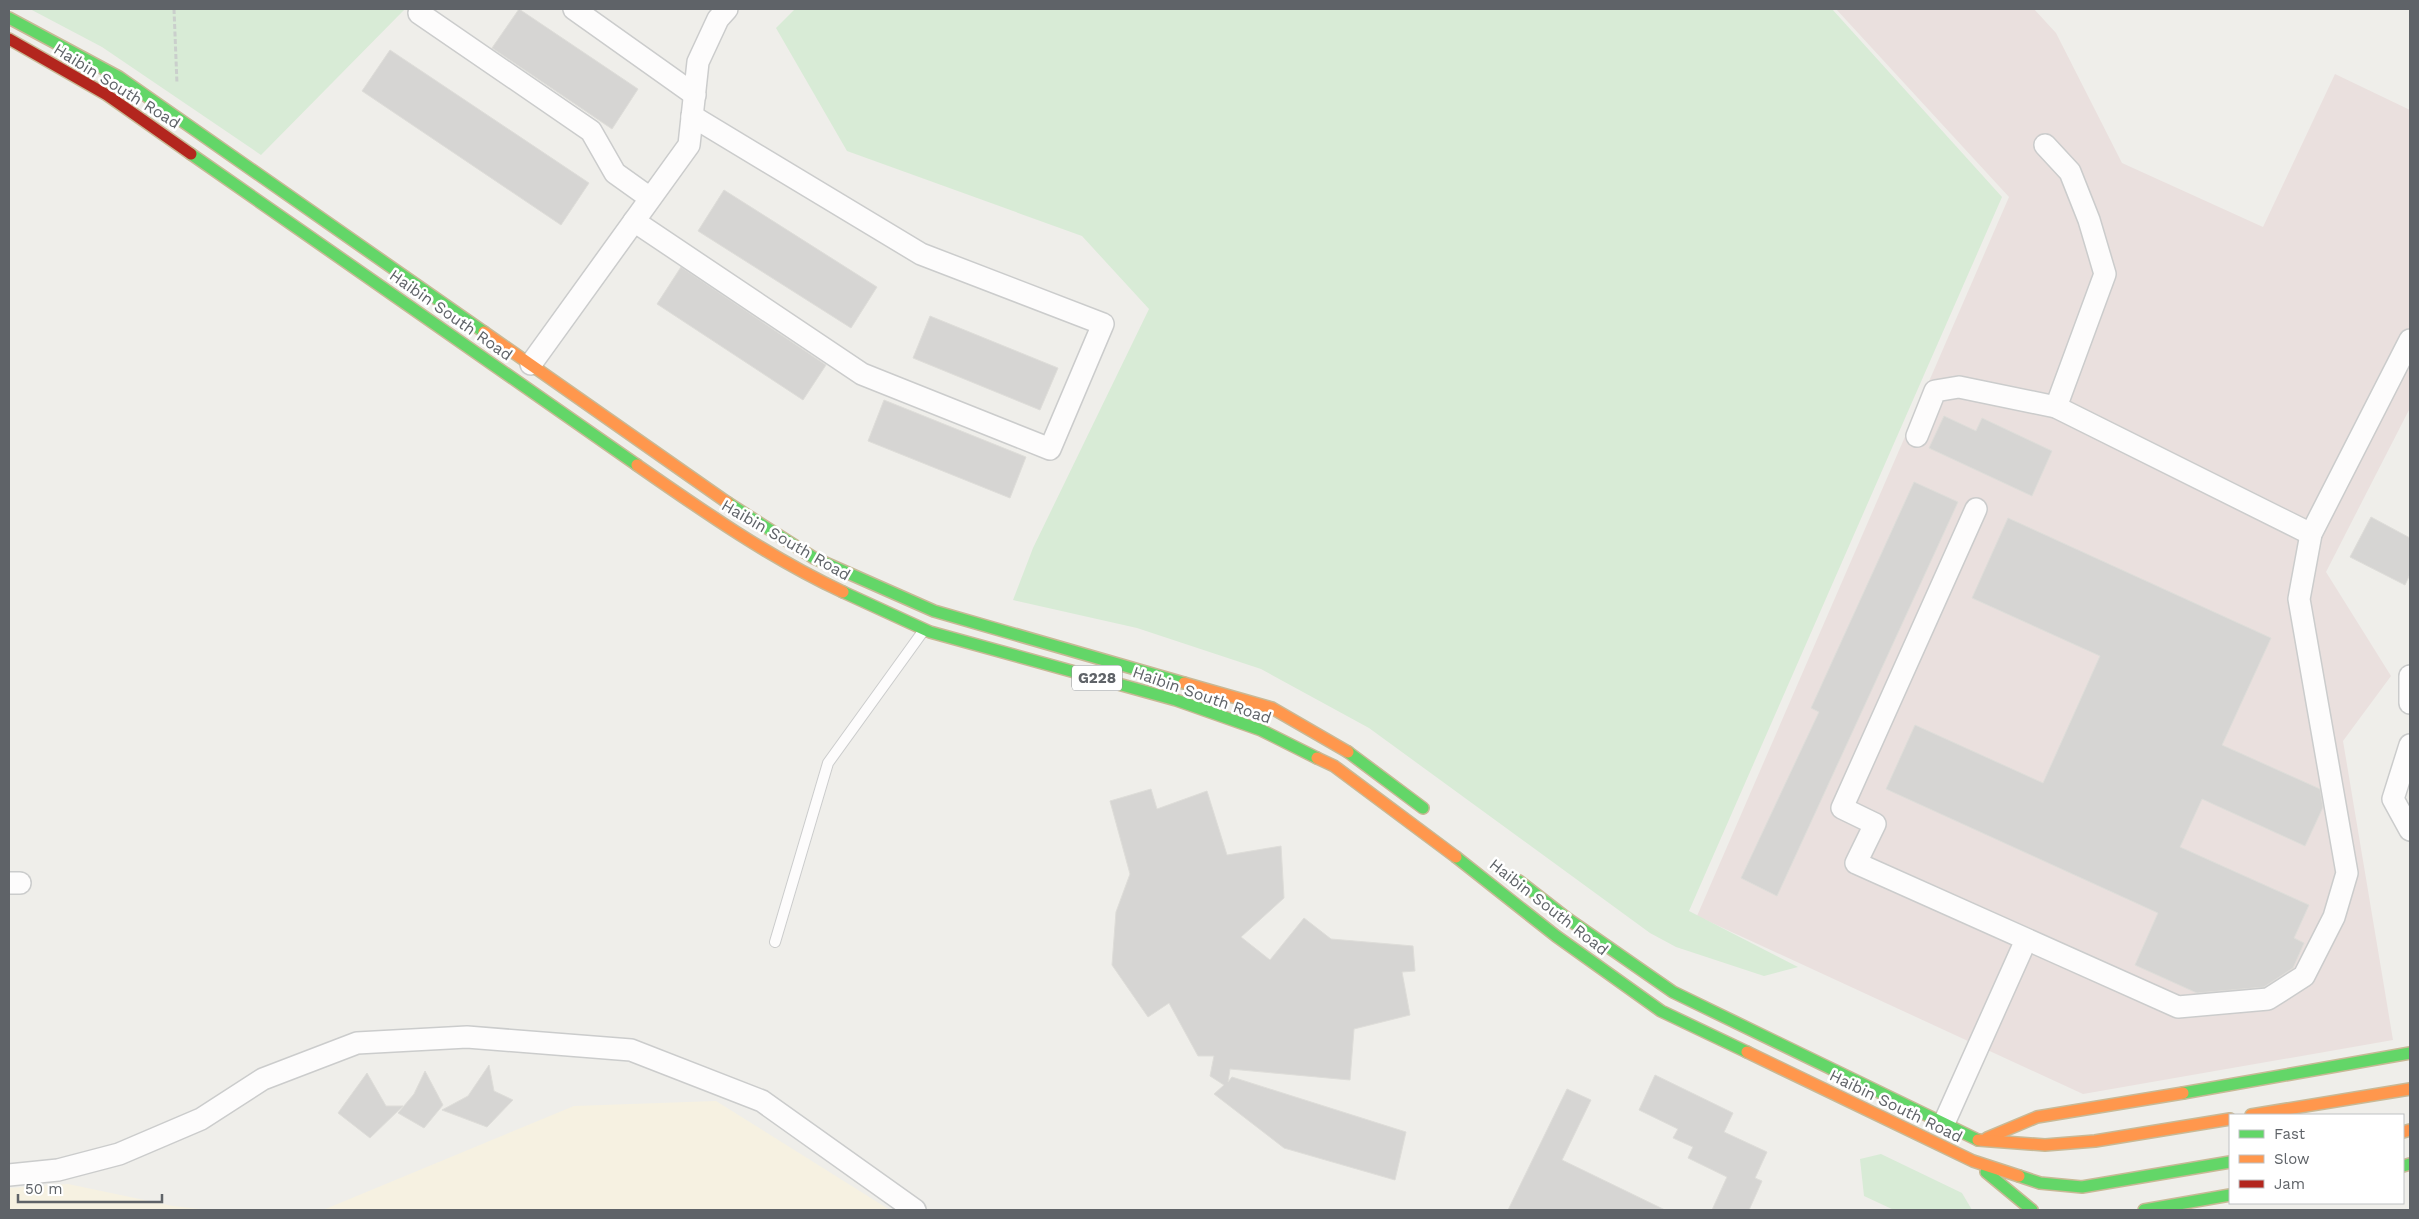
<svg xmlns="http://www.w3.org/2000/svg" width="2419" height="1219" font-family="'Work Sans',sans-serif">
<style>
.medical{fill:#eae0de}
.green{fill:#d8ebd6}
.sand{fill:#f6f1e1}
.building{fill:#d6d5d3;stroke:#deddd9}
.lines{fill:none;stroke-linecap:round;stroke-linejoin:round}
.lane-casing{stroke:#cbcccc;stroke-width:12}
.street-casing{stroke:#cbcccc;stroke-width:24}
.fast-casing{stroke:#c8b996;stroke-width:14}
.slow-casing{stroke:#c8b996;stroke-width:14}
.jam-casing{stroke:#c8b996;stroke-width:14}
.path{stroke:#cacfcc;stroke-width:3;stroke-dasharray:5 2.5;stroke-linecap:butt}
.lane{stroke:#fdfcfc;stroke-width:10}
.street{stroke:#fdfcfc;stroke-width:21}
.fast{stroke:#63d668;stroke-width:11}
.slow{stroke:#ff974d;stroke-width:11}
.jam{stroke:#b3261e;stroke-width:11}
.labels{text-anchor:middle;dominant-baseline:central;stroke-width:5;stroke-linejoin:round;paint-order:stroke}
.shield{fill:#fff;stroke:#8f9295;stroke-width:1}
.shield-label{font-size:15px;font-weight:bold;fill:#5f6368}
.street-label{font-size:16px;fill:#5f6368;stroke:#fff}
</style>
<rect width="100%" height="100%" fill="#efeeea"/>
<polygon class="medical" points="1836,9 2034,9 2056,33 2122,163 2263,227 2335,74 2410,110 2410,408 2326,572 2391,676 2343,741 2393,1040 2083,1094 1697,916 2009,197"/>
<g class="green">
<polygon points="30,9 405,9 261,155 102,47"/>
<polygon points="795,9 1832,9 2002,197 1689,911 1798,967 1764,976 1676,947 1650,933 1369,728 1261,669 1137,628 1013,600 1033,548 1149,309 1082,236 847,151 776,28"/>
<polygon points="1881,1154 1962,1193 1972,1210 1894,1210 1864,1196 1860,1159"/>
</g>
<g class="sand">
<polygon points="716,1101 890,1210 323,1210 574,1106"/>
<polygon points="68,1184 173,1206 210,1210 9,1210 9,1188"/>
</g>
<g class="building">
<polygon points="519,9 638,89 612,129 492,48"/>
<polygon points="390,50 589,183 561,225 362,91"/>
<polygon points="724,190 877,287 851,328 698,231"/>
<polygon points="681,267 826,365 803,400 657,304"/>
<polygon points="930,316 1058,368 1040,410 913,358"/>
<polygon points="884,400 1026,457 1010,498 868,441"/>
<polygon points="1944,416 1976,431 1982,418 2052,451 2032,496 1929,448"/>
<polygon points="1914,482 1958,502 1777,896 1741,878 1819,712 1811,708"/>
<polygon points="2371,517 2410,538 2410,574 2405,585 2350,557"/>
<polygon points="2008,518 2271,638 2222,745 2320,789 2323,807 2305,846 2202,799 2180,847 2309,905 2294,938 2304,943 2293,968 2264,987 2197,993 2135,965 2158,913 1886,789 1915,725 2043,783 2100,656 1972,598"/>
<polygon points="1151,789 1157,809 1207,791 1227,855 1281,846 1284,898 1241,937 1270,960 1304,918 1331,939 1413,946 1415,971 1402,972 1410,1015 1354,1029 1350,1080 1230,1069 1228,1082 1232,1077 1406,1132 1395,1180 1284,1148 1214,1094 1224,1085 1210,1076 1214,1056 1198,1056 1169,1003 1148,1017 1112,965 1116,912 1130,874 1110,801"/>
<polygon points="489,1065 494,1091 513,1100 487,1127 442,1110 468,1096"/>
<polygon points="425,1071 443,1105 424,1128 398,1113 414,1094"/>
<polygon points="367,1073 386,1106 403,1106 370,1138 338,1113"/>
<polygon points="1655,1075 1733,1113 1724,1132 1767,1152 1755,1178 1762,1181 1749,1210 1712,1210 1727,1177 1688,1158 1693,1147 1673,1138 1678,1129 1639,1110"/>
<polygon points="1567,1089 1591,1100 1562,1160 1665,1210 1508,1210"/>
</g>
<g class="lines">
<g class="lane-casing">
<polyline id="lane" points="775,942 828,763 924,630"/>
</g>
<g class="street-casing">
<g id="street">
<polyline points="423,9 419,13 591,131 615,173 650,198"/>
<polyline points="574,9 695,95"/>
<polyline points="2045,145 2070,172 2089,220 2105,274 2056,407"/>
<polyline points="634,221 862,374 1050,449 1103,324 921,254 692,116"/>
<polyline points="531,364 689,145 698,62 718,19 727,9"/>
<polyline points="1917,436 1935,391 1959,387 2056,407 2311,534"/>
<polyline points="1976,509 1842,808 1875,824 1856,863 2178,1007 2268,999 2304,976 2334,917 2347,873 2299,599 2311,534 2410,340"/>
<polyline points="2410,676 2410,703"/>
<polyline points="2410,745 2393,799 2410,830"/>
<polyline points="9,883 20,883"/>
<polyline points="1944,1123 2026,940"/>
<polyline points="9,1175 58,1170 119,1154 201,1119 263,1079 357,1043 467,1037 631,1050 762,1101 915,1210"/>
</g>
</g>
<g class="fast-casing">
<g id="fast">
<polyline points="9,18 119,77 484,332"/>
<polyline points="191,154 637,465"/>
<polyline points="728,503 814,558 934,611 1184,683"/>
<polyline points="843,592 930,632 1176,700 1261,730 1317,758"/>
<polyline points="1348,752 1423,808"/>
<polyline points="1456,857 1556,936 1661,1011 1747,1052"/>
<polyline points="1519,881 1568,919 1673,992 1978,1140"/>
<polyline points="2183,1093 2410,1053"/>
<polyline points="2403,1166 2410,1164"/>
<polyline points="1986,1172 2032,1210"/>
<polyline points="2019,1176 2040,1183 2082,1187 2230,1162"/>
<polyline points="2144,1210 2230,1195"/>
</g>
</g>
<g class="slow-casing">
<g id="slow">
<polyline points="484,332 728,503"/>
<path d="M637 465C703 511 770 558 843 592"/>
<polyline points="1184,683 1272,708 1348,752"/>
<polyline points="1317,758 1334,766 1456,857"/>
<polyline points="1747,1052 1973,1161 2019,1176"/>
<polyline points="2251,1115 2410,1089"/>
<polyline points="2403,1132 2410,1130"/>
<polyline points="1987,1138 2037,1117 2183,1093"/>
<polyline points="1978,1140 2045,1145 2095,1141 2230,1119"/>
</g>
</g>
<g class="jam-casing">
<polyline id="jam" points="9,39 107,95 191,154"/>
</g>
<polyline class="path" points="174,9 177,84"/>
<use href="#lane" class="lane"/>
<use href="#street" class="street"/>
<use href="#fast" class="fast"/>
<use href="#slow" class="slow"/>
<use href="#jam" class="jam"/>
</g>
<g class="labels">
<rect class="shield" x="1072" y="665.5" width="50" height="25" rx="4"/>
<g class="shield-label">
<text x="1097" y="678">G228</text>
</g>
<g class="street-label">
<text transform="translate(117 86) rotate(32)">Haibin South Road</text>
<text transform="translate(451 315) rotate(35)">Haibin South Road</text>
<text transform="translate(786 540) rotate(30)">Haibin South Road</text>
<text transform="translate(1202 695) rotate(19)">Haibin South Road</text>
<text transform="translate(1549 907) rotate(38)">Haibin South Road</text>
<text transform="translate(1896 1106) rotate(26)">Haibin South Road</text>
</g>
</g>
<rect width="2419" height="1219" fill="none" stroke="#5f6368" stroke-width="20"/>
<rect x="2229" y="1114" width="175" height="90" fill="#ffffff" stroke="#bfc1c3"/>
<rect x="2239" y="1130" width="25" height="8" fill="#63d668" stroke="#bfc1c3"/>
<text x="2274" y="1139" font-size="15" fill="#5f6368">Fast</text>
<rect x="2239" y="1155" width="25" height="8" fill="#ff974d" stroke="#bfc1c3"/>
<text x="2274" y="1164" font-size="15" fill="#5f6368">Slow</text>
<rect x="2239" y="1180" width="25" height="8" fill="#b3261e" stroke="#bfc1c3"/>
<text x="2274" y="1189" font-size="15" fill="#5f6368">Jam</text>
<path d="M18 1194v8h144v-8" fill="none" stroke="#5f6368" stroke-width="2.5"/>
<text x="25" y="1194" font-size="15" fill="#5f6368" stroke="#ffffff" stroke-width="4" paint-order="stroke">50 m</text>
</svg>
